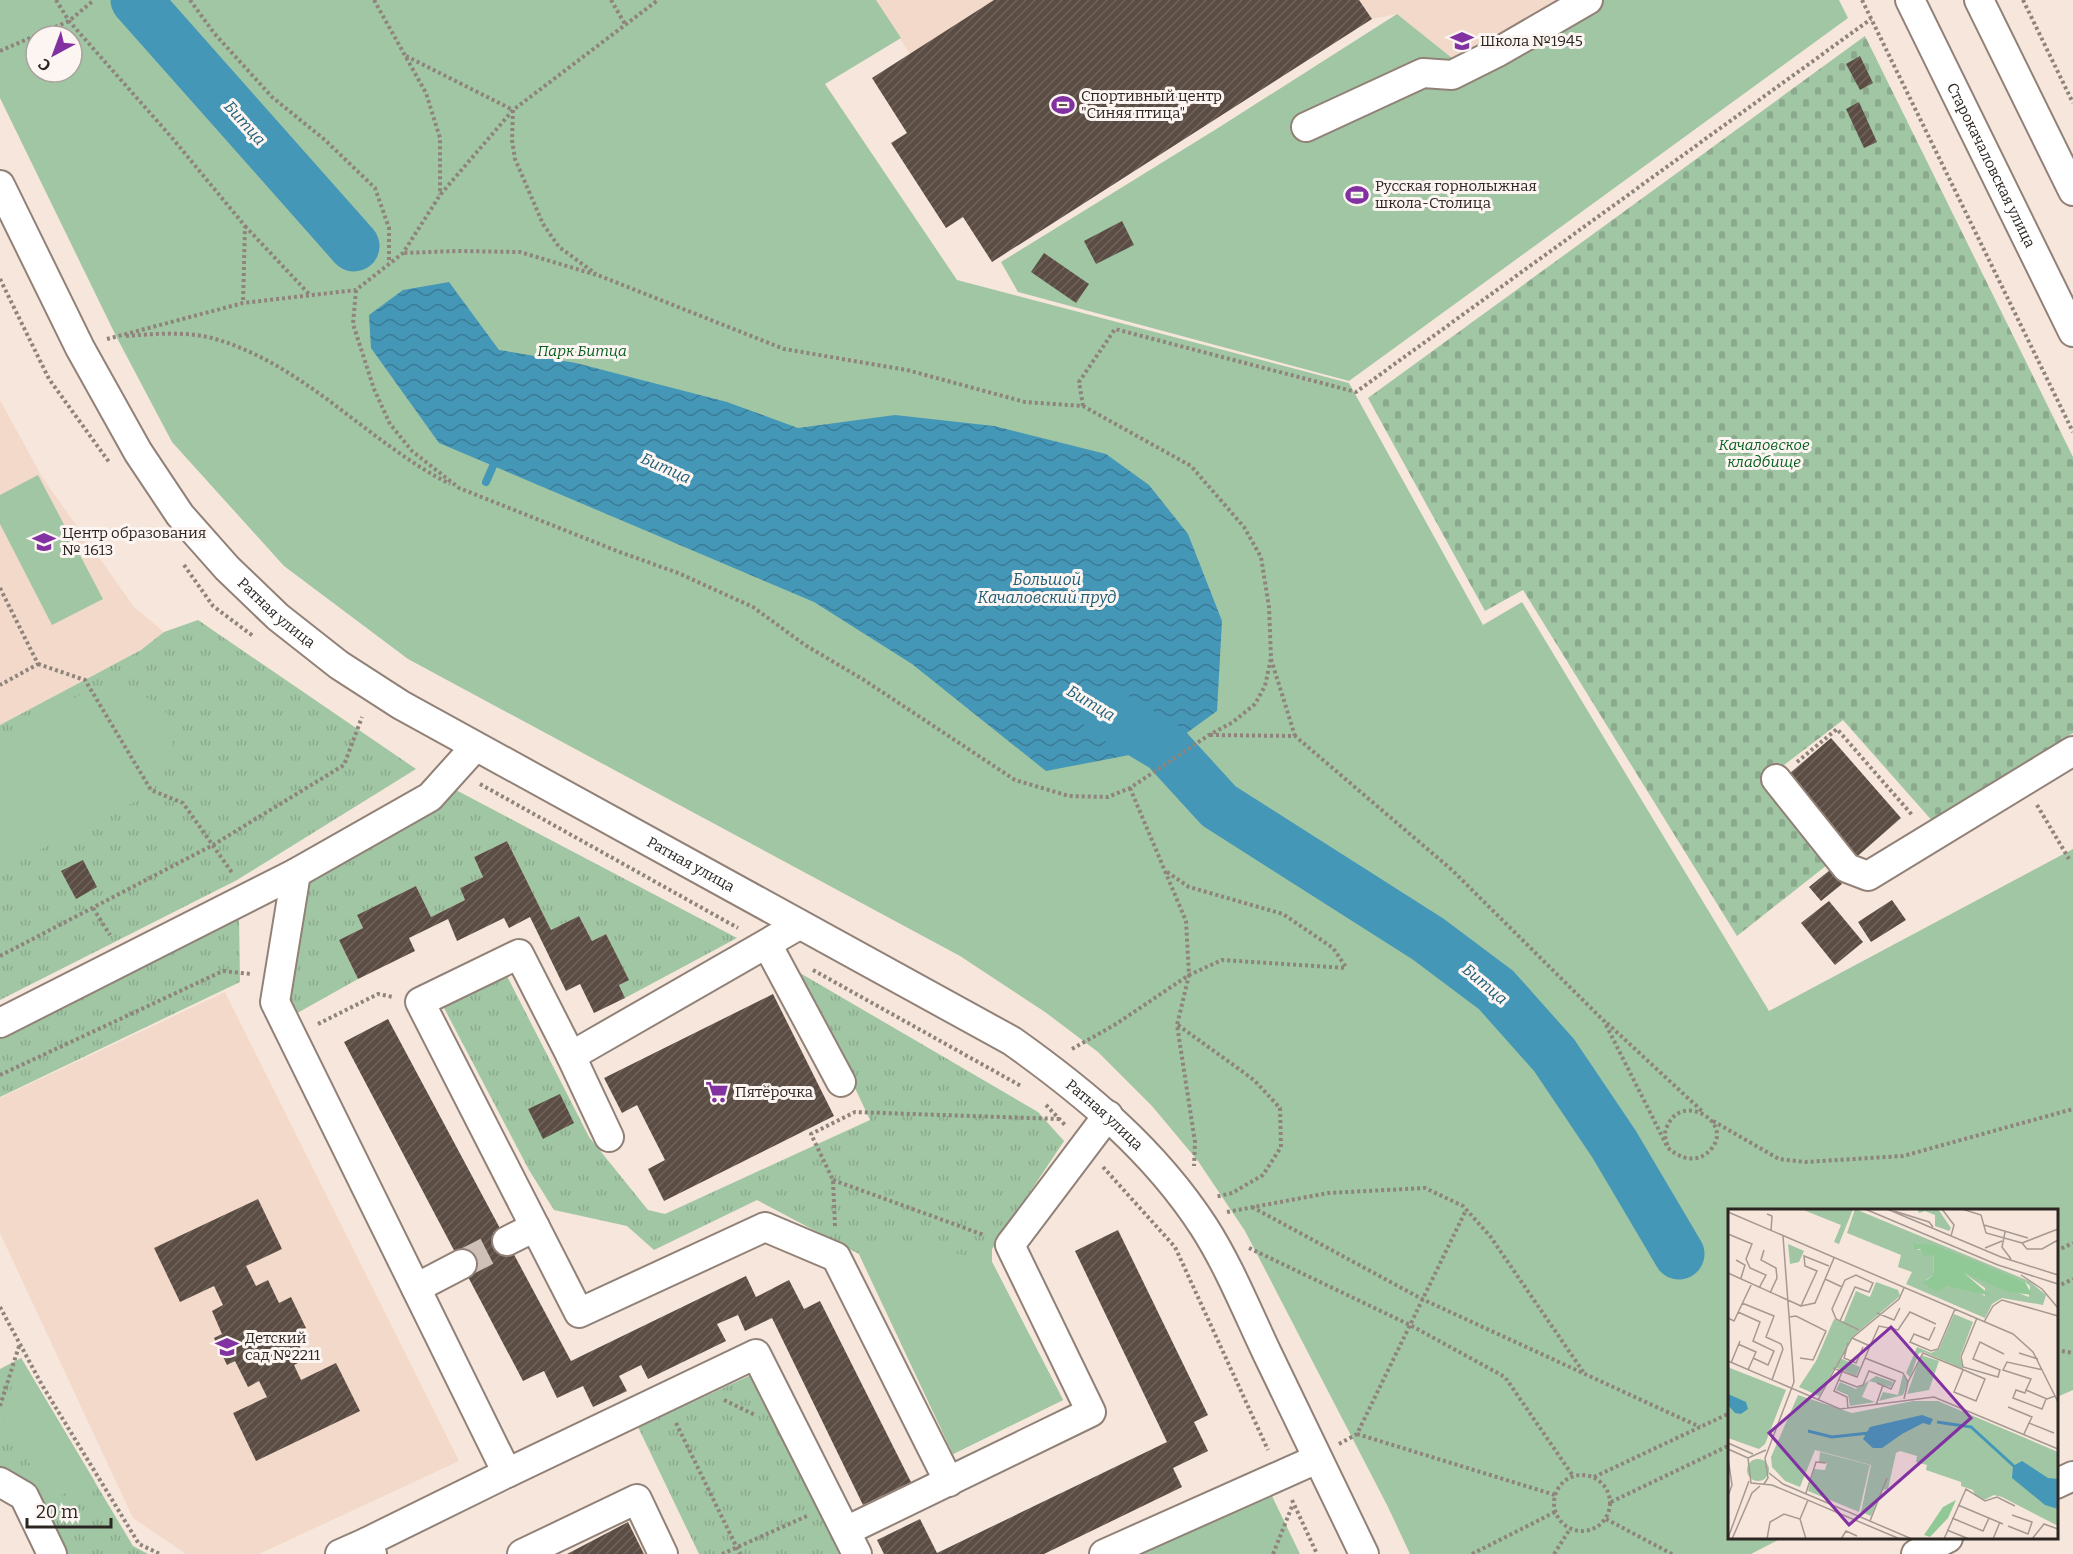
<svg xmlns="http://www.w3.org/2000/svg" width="2073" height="1554" font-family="Bitter,serif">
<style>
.built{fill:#f2d9ca}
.grass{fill:url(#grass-tufts)}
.cemetery{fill:url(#cemetery-stones)}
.green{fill:#a1c6a4;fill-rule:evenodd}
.water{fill:url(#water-waves)}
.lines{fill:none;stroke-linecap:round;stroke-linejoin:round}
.stream{stroke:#4597b8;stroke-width:8}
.river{stroke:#4597b8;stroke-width:51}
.building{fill:url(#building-hatch)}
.minor-tunnel{stroke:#cec0b6;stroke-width:28;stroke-dasharray:28 14;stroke-linecap:butt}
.minor-casing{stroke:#918177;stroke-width:32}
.path{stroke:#8f847c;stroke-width:4;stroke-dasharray:3 3;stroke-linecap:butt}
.minor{stroke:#fff;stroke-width:28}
.labels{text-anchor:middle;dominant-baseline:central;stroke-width:6;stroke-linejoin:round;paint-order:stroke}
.poi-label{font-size:15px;fill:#2c2622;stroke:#fcf5f1;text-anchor:start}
.street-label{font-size:15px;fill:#2c2622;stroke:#fcf5f1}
.park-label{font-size:15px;font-style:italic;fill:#065f20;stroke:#fcf5f1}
.water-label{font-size:16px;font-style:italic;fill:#1e5d76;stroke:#fcf5f1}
.inset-river{fill:none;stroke:#4597b8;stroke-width:3}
.inset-road{fill:none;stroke:#a69991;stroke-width:1.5}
.view{fill:#8131a1;fill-opacity:0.15;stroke:#8131a1;stroke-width:3}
.inset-edge{fill:none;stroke:#2c2622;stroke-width:3}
</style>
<defs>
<pattern id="grass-tufts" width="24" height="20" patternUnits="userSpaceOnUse" patternTransform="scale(1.5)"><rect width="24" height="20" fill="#a1c6a4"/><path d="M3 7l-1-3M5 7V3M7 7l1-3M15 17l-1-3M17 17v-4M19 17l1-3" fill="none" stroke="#8baa8d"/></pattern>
<pattern id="cemetery-stones" width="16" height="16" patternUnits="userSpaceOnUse" patternTransform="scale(1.5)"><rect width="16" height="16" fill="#a1c6a4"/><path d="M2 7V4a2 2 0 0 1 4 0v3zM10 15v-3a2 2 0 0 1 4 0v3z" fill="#8baa8d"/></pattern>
<pattern id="water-waves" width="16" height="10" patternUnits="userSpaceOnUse" patternTransform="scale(1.5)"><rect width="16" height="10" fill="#4597b8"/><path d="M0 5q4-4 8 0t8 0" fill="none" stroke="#3a7b95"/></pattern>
<pattern id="building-hatch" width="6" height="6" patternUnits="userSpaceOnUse" patternTransform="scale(1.5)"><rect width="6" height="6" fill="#5b4d44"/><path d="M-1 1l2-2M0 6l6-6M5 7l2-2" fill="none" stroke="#6f645c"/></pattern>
</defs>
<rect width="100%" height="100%" fill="#f7e6db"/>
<g class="built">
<polygon points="876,0 994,0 910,54"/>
<polygon points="1359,0 1563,0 1457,62 1397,14 1372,19"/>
<polygon points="0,400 42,477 134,607 164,632 141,650 0,725"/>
<polygon points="225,992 459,1461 259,1554 186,1554 133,1518 0,1233 0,1098"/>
</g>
<g class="grass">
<polygon points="198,620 416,769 237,880 0,1000 0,725 141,650 164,632"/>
<polygon points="454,789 737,938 625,998 619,985 628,980 606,934 592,941 579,916 551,930 507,841 474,857 483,877 460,888 465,900 431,917 416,886 357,915 363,928 339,940 358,979 292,1016 283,1000 304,877"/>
<polygon points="239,916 240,982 0,1097 0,1034"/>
<polygon points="788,966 1038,1112 1064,1141 992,1249 992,1262 1063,1400 953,1454 859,1254 757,1200 654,1250 627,1226 554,1210 529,1170 443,1006 507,976 589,1137 648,1210 665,1214 870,1120 855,1088"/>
<polygon points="21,1358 133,1546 148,1554 63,1554 0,1472 0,1369"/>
<polygon points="751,1375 841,1554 699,1554 638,1427"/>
</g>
<polygon class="cemetery" points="1865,36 2073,457 2073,733 1935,824 1843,720 1767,778 1832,861 1737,936 1523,590 1485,611 1368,398"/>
<g class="green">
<path d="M0 0H876L901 38 825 84 957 280 1349 383 1483 625 1522 602 1769 1011 2073 849V1390L2057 1397 2056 1210H1730V1538H1782L1751 1554H1410L1388 1507 1245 1231 1198 1161 1152 1106 1098 1052 1045 1012 960 956 408 659 284 566 172 442 116 336 0 98ZM36 36H72V72H36Z"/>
<polygon points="1563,0 1839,0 1848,18 1349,381 1018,292 1001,262 1218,128 1397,14 1457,62"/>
<polygon points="38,475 103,599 52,625 0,524 0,495"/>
<path d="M103 688C141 690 181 704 172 749 170 760 166 771 160 780 155 786 149 792 144 797L0 870V737L86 692Z"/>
<polygon points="894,1239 992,1262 1063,1400 953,1454 859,1254"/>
<polygon points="21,1358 95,1482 51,1499 2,1417"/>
<polygon points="1270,1492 1300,1554 1133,1554"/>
</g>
<polygon class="water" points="449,282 499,350 576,363 727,402 798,428 895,415 994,426 1106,454 1149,485 1188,534 1222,621 1217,711 1166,748 1046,771 912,664 814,602 439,443 371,348 369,315 403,290"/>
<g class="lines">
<polyline class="stream" points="486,482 493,466"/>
<g class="river">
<polyline points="136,0 354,246"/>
<polyline points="1106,712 1166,748 1219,806 1428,939 1496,990 1554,1055 1614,1144 1679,1254"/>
</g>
</g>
<g class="building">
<polygon points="994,0 1359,0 1372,19 992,262 963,217 946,228 891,143 907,133 872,78"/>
<polygon points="1860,56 1873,83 1860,90 1846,64"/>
<polygon points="1859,102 1877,142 1864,148 1846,109"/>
<polygon points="1122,221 1134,245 1096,264 1084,241"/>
<polygon points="1044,253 1089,284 1076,303 1031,272"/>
<polygon points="1831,738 1901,818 1853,860 1782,780"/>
<polygon points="507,841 551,930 579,916 592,941 606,934 629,980 619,985 625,998 594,1013 580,984 566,991 530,917 509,928 504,918 457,941 448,919 409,938 415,951 358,979 339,940 363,928 357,915 416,886 431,917 465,900 460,888 483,877 474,857"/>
<polygon points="83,860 97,887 76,899 61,871"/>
<polygon points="1830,870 1842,884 1821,901 1809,887"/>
<polygon points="1892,900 1906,920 1871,942 1858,922"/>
<polygon points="1829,901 1863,942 1835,965 1801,923"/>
<polygon points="773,994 834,1116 664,1201 648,1169 665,1160 637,1105 622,1113 604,1078"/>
<polygon points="388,1019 571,1361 746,1276 756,1297 789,1280 804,1309 820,1301 911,1482 863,1505 772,1318 745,1331 738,1315 717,1324 726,1341 648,1379 641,1365 619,1376 627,1391 593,1407 583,1386 557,1398 544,1371 523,1381 344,1042"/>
<polygon points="560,1094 574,1123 543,1139 528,1109"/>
<polygon points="258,1199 282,1249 246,1266 256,1286 268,1280 279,1303 291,1297 306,1328 294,1334 306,1359 294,1365 301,1380 336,1363 360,1411 256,1461 233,1413 267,1397 259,1381 248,1387 235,1361 227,1365 214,1338 222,1334 212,1311 223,1305 214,1286 180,1302 154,1248"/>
<polygon points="1118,1230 1208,1415 1194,1422 1208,1451 1173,1468 1182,1487 1044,1554 884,1554 877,1540 920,1519 937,1553 1167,1442 1075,1251"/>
<polygon points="628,1522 644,1554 567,1554"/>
</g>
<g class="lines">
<polyline class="minor-tunnel" points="462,1264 507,1241"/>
<g class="minor-casing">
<g id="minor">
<path id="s1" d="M1910 0 2073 332"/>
<polyline points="1979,0 2073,191"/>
<polyline points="1306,127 1423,73 1452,75 1498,52 1588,0"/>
<path id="s2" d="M0 185 80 348 138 452 180 515 227 568 278 617 339 665 401 705 1012 1041C1085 1093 1154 1150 1204 1227 1229 1266 1247 1311 1267 1353 1299 1420 1331 1487 1364 1554"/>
<polyline points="1776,779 1847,868 1868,876 2073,751"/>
<polyline points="767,944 841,1082"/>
<polyline points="0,1023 296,873"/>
<polyline points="571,1056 799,925"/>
<polyline points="609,1137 571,1056 519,954 420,1002 579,1313 765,1227 836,1257 949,1482"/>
<polyline points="507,1241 535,1227"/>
<polyline points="416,1288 462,1264"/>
<polyline points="507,1473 756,1354 857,1554"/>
<polyline points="0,1482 24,1496 52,1554"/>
<polyline points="2056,1484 2073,1476"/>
<polyline points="846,1531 1091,1412 1010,1245 1108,1115"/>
<polyline points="340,1554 367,1542"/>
<polyline points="372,1554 367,1542 507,1473 275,1002 296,873 430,797 475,747"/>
<polyline points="522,1554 637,1499 663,1554"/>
<polyline points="1104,1554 1317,1459"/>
<polyline points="1916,1554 1948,1538"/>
</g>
</g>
<g class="path">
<polyline points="56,0 69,21 173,139 245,226 243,303"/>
<polyline points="190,0 214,33 272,97 325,140 375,188 389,228 389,263"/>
<polyline points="374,0 426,93 440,138 440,195"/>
<polyline points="611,0 625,24"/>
<polyline points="1862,0 2073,432"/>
<polyline points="2023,0 2073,103"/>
<polyline points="0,51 69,21 94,0"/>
<polyline points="406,56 513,110"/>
<polyline points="513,110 512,140 515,159 543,224 559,247 596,274"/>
<polyline points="245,226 309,294"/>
<polyline points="0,279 49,379 109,462"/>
<polyline points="356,290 353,324 374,389 390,424 412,451 459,488 617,551 678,573 753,607 805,645 864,680 1015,780 1069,796 1108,797 1130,788 1209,735 1233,722 1255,704 1265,686 1271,658 1269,607 1261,557 1244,527 1191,466 1083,406 1025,402 907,370 784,349 600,276 520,252 457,251 403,253"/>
<path d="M126 336C154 334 184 331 212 338 305 364 367 442 450 484"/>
<polyline points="107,339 243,303 356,290 403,253 440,195 513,110 658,0"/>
<polyline points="1083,406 1079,382 1115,329 1356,392 1871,19"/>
<polyline points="184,565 213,606 253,636"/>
<polyline points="0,588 38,664 0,685"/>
<polyline points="1271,659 1295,736"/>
<polyline points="38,664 85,680 151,790 183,803 233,874"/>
<path d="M1210 735 1295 736 1452 870 1604 1021 1668 1148C1682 1160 1699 1164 1712 1148 1732 1123 1687 1095 1670 1121 1668 1124 1665 1130 1665 1134 1665 1138 1667 1144 1668 1148"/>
<polyline points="1797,762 1837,729 1913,816"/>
<polyline points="480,784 738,928"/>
<polyline points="1130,788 1186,921 1189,975 1177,1025 1195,1142 1194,1166"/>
<polyline points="2037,805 2069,859"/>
<polyline points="1167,872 1189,887 1283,914 1333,948 1346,967"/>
<polyline points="93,908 110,935"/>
<polyline points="0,956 213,845 344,765 362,717"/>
<polyline points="813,970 1021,1086"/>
<polyline points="1607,1023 1703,1112"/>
<polyline points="318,1024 378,994 393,997"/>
<polyline points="1178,1025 1254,1080 1280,1108 1281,1147 1263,1175 1232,1193 1215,1197"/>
<polyline points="1072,1049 1116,1024 1189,975 1222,960 1346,968"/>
<polyline points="0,1075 223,971 251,974"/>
<polyline points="1046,1105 1066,1126"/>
<polyline points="1713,1121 1779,1159 1805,1162 1903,1156 2073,1109"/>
<polyline points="1103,1167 1175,1247 1268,1450"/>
<polyline points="833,1180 984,1235"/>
<polyline points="1252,1207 1422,1299 1700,1427"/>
<polyline points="1227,1212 1328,1193 1425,1188 1463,1206 1490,1236 1584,1373"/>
<polyline points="835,1226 833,1180 811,1134 855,1112 1059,1119"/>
<polyline points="1249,1248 1410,1325 1505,1377 1573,1476"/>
<polyline points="2056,1251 2073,1243"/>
<polyline points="2056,1287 2073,1279"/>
<polyline points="0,1307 42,1385 139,1544 160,1554"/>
<polyline points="2056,1350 2073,1353"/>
<polyline points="724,1400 755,1415"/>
<polyline points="0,1406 20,1343"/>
<polyline points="676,1423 740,1554"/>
<polyline points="1357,1434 1555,1495"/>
<polyline points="1339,1444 1357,1434 1466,1210"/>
<circle cx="1582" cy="1503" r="28"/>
<polyline points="1594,1477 1730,1413"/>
<polyline points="1292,1500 1317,1554"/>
<polyline points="1611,1502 1730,1445"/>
<polyline points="1606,1519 1672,1554"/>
<polyline points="722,1554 807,1516"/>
<polyline points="1273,1554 1293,1504"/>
<polyline points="1472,1554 1555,1512"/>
<polyline points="1554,1554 1570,1529"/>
</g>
<use href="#minor" class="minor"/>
</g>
<defs>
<g id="school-bare" transform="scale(1.8)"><path d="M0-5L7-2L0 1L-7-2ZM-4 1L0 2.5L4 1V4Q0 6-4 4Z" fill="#8131a1" stroke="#fcf5f1" stroke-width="2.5" paint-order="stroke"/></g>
<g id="stadium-bare" transform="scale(1.8)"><path d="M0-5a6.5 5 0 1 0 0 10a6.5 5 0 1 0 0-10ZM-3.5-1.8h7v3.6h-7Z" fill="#8131a1" stroke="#fcf5f1" stroke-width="2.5" paint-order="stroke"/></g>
<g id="supermarket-bare" transform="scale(1.8)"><path d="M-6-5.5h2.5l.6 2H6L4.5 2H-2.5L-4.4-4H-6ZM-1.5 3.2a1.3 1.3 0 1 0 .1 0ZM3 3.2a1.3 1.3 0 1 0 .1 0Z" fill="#8131a1" stroke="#fcf5f1" stroke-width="2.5" paint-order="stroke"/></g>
</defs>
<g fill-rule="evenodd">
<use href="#school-bare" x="1462" y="41"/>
<use href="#stadium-bare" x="1063" y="105"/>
<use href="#stadium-bare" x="1357" y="195"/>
<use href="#school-bare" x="44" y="542"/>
<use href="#supermarket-bare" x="717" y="1092"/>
<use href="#school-bare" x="227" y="1347"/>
</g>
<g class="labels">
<g class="poi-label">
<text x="1480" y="41">Школа №1945</text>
<text x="1081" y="96">Спортивный центр<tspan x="1081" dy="17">"Синяя птица"</tspan></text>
<text x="1375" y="186">Русская горнолыжная<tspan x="1375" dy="17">школа-Столица</tspan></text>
<text x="62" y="533">Центр образования<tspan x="62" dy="17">№ 1613</tspan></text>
<text x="735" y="1092">Пятёрочка</text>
<text x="245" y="1338">Детский<tspan x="245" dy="17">сад №2211</tspan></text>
</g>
<g class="street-label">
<text stroke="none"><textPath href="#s1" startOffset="184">Старокачаловская улица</textPath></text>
<text stroke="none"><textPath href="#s2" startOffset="514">Ратная улица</textPath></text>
<text stroke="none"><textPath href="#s2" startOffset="1000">Ратная улица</textPath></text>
<text stroke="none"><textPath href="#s2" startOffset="1485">Ратная улица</textPath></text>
</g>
<g class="park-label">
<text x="582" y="351">Парк Битца</text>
<text x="1764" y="445">Качаловское<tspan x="1764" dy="17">кладбище</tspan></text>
</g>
<g class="water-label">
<text transform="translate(245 123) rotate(48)">Битца</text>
<text transform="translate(666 468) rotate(24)">Битца</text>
<text x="1047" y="579">Большой<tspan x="1047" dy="18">Качаловский пруд</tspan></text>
<text transform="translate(1091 703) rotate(31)">Битца</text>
<text transform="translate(1485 984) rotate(40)">Битца</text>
</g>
</g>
<g transform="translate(1728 1209)">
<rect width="330" height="330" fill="#f7e6db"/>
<path d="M73 0H125L111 35 106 33 113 16ZM127 0 301 72 318 86 315 96 274 89 264 95 257 109 178 75 184 63 170 58 173 46 119 24ZM189 34 297 73 302 77 301 88 236 64 257 79V87L244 80 219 77 206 81 198 71 205 66 206 46 189 40ZM189 0H210L223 19 221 22 207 17V6L197 2 191 4ZM60 35 76 42 71 53 62 55ZM226 105 245 113 232 148 235 160 196 143 191 144 182 168 178 164 189 138 203 144 211 140ZM193 146 211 152 201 181 179 185ZM112 149 132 158 128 167 107 158ZM175 165 180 173 175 186 151 192 155 183 170 186ZM148 167 165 173 163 178 141 172 134 188 147 193 122 197 120 186 108 181 112 173 128 180ZM19 261a11 11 0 1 1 22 0a11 11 0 1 1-22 0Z" fill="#a1c6a4" fill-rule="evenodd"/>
<path d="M186 34 206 36 297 73 304 86 280 83 236 64 263 87 219 77 209 83 195 74 205 66 206 46 196 47 192 40H186ZM228 291 220 309 202 328 196 326 215 298Z" fill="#90c996"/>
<path d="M92 243 142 256 131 303 80 282 86 260 97 261 99 254 91 253Z" fill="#a1c6a4"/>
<path d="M148 73 170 81 172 87 124 128 91 187 71 178 88 152 106 110 115 114 128 82 142 88ZM201 152 209 155 202 173 196 176 193 170ZM0 155 2 159 58 181 37 235 31 240 0 229ZM70 186 124 204 185 192H210L330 243V317L274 288 266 286 256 291 247 286 245 281 233 277V273L198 261 199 256 188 253 189 247 172 242 168 244 160 280 154 281 143 307 133 303 143 256 87 241 72 278 57 272 44 258 43 248Z" fill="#a1c6a4"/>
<path d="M0 185 18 193 20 200 13 205 7 204 0 196ZM194 206 205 210 202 216 195 214 174 225 154 239H145L135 230 142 218ZM294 252 320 269 330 270V300L317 296 284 269 285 257Z" fill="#4597b8"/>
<path class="inset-river" d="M209 213 243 218 288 259M80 222 104 228 141 224"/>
<path class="inset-road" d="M137 0 270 56 330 75M159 0 273 48 330 66M214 0 226 16 223 27M234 0 253 6 258 24 294 34 299 40H314L330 31M166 2 201 13 205 18M0 3 285 125 305 143 330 193M39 5 44 7 43 22M256 16 300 29M277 23 274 38 283 50M0 25 24 35 18 50 22 59 38 66 31 79M294 34 330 20M257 39 274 32M36 41 33 51 48 59 49 69 42 84M8 51 17 56 13 69M101 57 76 47 77 57 89 62 73 97 87 94 106 49M0 64 73 97M293 66 314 80 330 99M97 70 114 78M14 94 46 107 38 128 53 135 55 140 44 171M10 103 32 113 25 132 46 142 40 156 25 149M149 104 166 111 172 99M61 108 68 107 98 122 85 151 72 149M0 109 6 112 24 74M249 109 233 148 235 158 270 168 272 161 245 150 252 133 276 145M112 112 127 78 141 83 145 74 128 66 117 71 104 100 108 110 131 121M256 113 265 97 274 91 330 107M207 118 201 131 186 125 182 133 203 142 210 140 227 100M124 129 142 137 137 149 175 164 180 173 176 190M120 134 116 149 128 154 135 138M10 135 28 143 20 161M142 137 151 117 170 121 182 103 208 115M291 144 310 150M0 152 112 200 206 188 330 240M3 154 12 132M105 159 129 168 137 149M315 161 279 153 275 161 303 170 298 181 319 190 327 187M114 163 106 182 119 188 120 200M111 171 129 178 135 176 141 162 167 172 163 180 149 174M180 173 195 144 229 158 257 170 248 192 226 183 235 161M298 181 297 184 288 181 285 189 314 200 318 190M90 191 124 129 171 90 176 79M148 196 155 176M280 198 304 208 301 214M296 225 301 214 326 224M0 234 25 245M0 240 20 249M38 241 20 249 23 274 44 276 172 330M0 249 4 276 0 287M41 264 55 275 184 330M36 275 40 269 37 249 66 173 55 27M78 284 88 253 98 254M230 296 275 315M224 309 255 322 261 309M72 310 80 291M142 312 159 269M280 317 300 325 304 313 284 306M219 321 241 330M0 329 21 272M4 330 24 284 32 277M39 330 42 313 56 305 72 310 78 330M113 330 118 322 129 327M216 330 238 280 257 292 269 288 287 297M265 330 272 313M304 330 316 315 330 320"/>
<path class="view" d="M163 118 243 209 121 316 41 224Z"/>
<rect width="330" height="330" class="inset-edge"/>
</g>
<g transform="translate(54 54) rotate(221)"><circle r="28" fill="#fcf5f1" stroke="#a9a29e" stroke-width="1.5"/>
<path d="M0-4.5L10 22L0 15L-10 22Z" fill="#8131a1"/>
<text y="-9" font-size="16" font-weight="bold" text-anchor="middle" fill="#2c2622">С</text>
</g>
<path d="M27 1518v9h84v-9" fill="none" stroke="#2c2622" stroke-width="3"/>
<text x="36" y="1518" font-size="18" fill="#2c2622" stroke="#fcf5f1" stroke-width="4.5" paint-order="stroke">20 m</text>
</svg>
